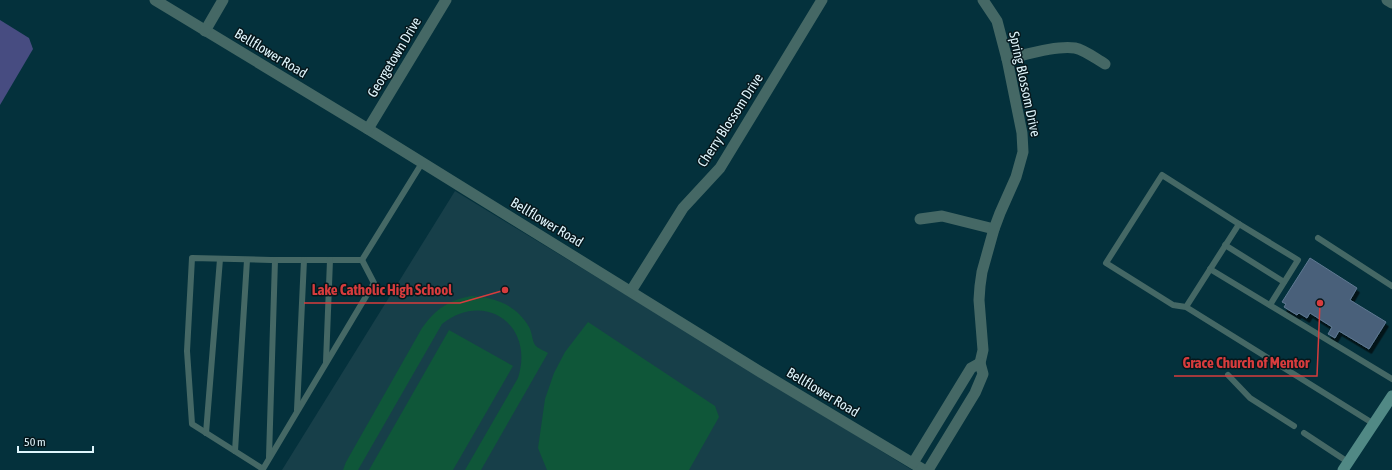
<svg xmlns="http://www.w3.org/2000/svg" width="1392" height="470" font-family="'Asap Condensed',sans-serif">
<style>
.built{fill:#173f49}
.green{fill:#0f5739}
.water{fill:#474c81}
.building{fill:#48617a;stroke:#607993;filter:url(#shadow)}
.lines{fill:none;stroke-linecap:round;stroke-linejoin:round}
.service{stroke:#456865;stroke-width:6}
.minor{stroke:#456865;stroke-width:11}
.secondary{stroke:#518985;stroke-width:11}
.labels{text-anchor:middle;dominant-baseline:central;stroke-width:3;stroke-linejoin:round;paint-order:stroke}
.street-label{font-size:14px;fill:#dff5fc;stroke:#06171c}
.leader{fill:none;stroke:#d73c3d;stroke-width:1.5}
.callout-dot{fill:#d73c3d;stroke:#06171c;stroke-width:1.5}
.callout-label{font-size:15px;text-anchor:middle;font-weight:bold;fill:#d73c3d;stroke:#06171c;stroke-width:3;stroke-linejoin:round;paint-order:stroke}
</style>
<defs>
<filter id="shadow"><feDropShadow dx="2.5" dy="4.5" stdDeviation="0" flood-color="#0009"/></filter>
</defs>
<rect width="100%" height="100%" fill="#04313c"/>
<polygon class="built" points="455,191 781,389 912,470 282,470"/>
<g class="green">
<path d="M471 296C494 297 517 305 529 327 532 332 532 340 535 345 537 348 545 351 548 353L481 470H465L518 378C535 325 485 290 442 324L358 470H343L346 462 422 328C437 308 447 301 471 296Z"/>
<polygon points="588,322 715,406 719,417 689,470 547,470 538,448 545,399 554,373 565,352"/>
<polygon points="449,330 513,366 453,470 369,470"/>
</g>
<polygon class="water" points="0,20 29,38 33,49 0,105"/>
<polygon class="building" points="1310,258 1357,288 1350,300 1386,322 1369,349 1339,331 1335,338 1328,334 1332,327 1310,313 1307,318 1299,313 1297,315 1284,307 1286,304 1282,302"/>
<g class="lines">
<g class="service">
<polyline points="1239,224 1298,260 1270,305"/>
<polyline points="1318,238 1392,286"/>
<polyline points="1225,245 1284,282"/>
<polygon points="192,258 271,260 362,260 374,283 263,469 192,424 187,351"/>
<polyline points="362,260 422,163"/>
<polyline points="1210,269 1392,379"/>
<polyline points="1186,307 1173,305 1106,263 1162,175 1239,224 1186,307 1374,424"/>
<polyline points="326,362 330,260"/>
<polyline points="1228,375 1250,398 1294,426"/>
<polyline points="297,410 304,260"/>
<polyline points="206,433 220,259"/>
<polyline points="1304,433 1348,462"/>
<polyline points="235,451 247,260"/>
<polyline points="269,457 275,260"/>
</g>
<g class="minor">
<polyline points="155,0 368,129 762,373 924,470"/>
<polyline points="1387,0 1392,3"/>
<polyline points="205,31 223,0"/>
<path d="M1007 59C1025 55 1057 45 1075 48 1085 50 1096 59 1105 64"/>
<polyline points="368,129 446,0"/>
<polyline points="920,219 942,216 994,229"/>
<polyline points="631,291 683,208 720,168 822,0"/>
<polyline points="980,363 983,350 979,300 980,286 982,272 994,229 1000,213 1016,177 1023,152 1022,133 1007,59 997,21 983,0"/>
<polyline points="913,463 971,368 980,363 983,374 975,393 928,470"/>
</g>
<polyline class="secondary" points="1343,470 1392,396"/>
</g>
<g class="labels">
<g class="street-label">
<text transform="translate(271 53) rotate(31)">Bellflower Road</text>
<text transform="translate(394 57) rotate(-59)">Georgetown Drive</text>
<text transform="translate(1025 84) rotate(78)">Spring Blossom Drive</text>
<text transform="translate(730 120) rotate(-57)">Cherry Blossom Drive</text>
<text transform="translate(547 222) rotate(31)">Bellflower Road</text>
<text transform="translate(823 392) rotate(31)">Bellflower Road</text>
</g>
</g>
<path class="leader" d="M505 290L460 303H304M1320 303L1317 376H1174"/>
<g class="callout-dot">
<circle cx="505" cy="290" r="4"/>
<circle cx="1320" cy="303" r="4"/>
</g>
<g class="callout-label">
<text x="382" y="295">Lake Catholic High School</text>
<text x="1246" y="368">Grace Church of Mentor</text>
</g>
<path d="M18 446v6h75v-6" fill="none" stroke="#dff5fc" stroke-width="2"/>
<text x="24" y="446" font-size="12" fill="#dff5fc" stroke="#06171c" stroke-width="3" paint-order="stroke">50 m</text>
</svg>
